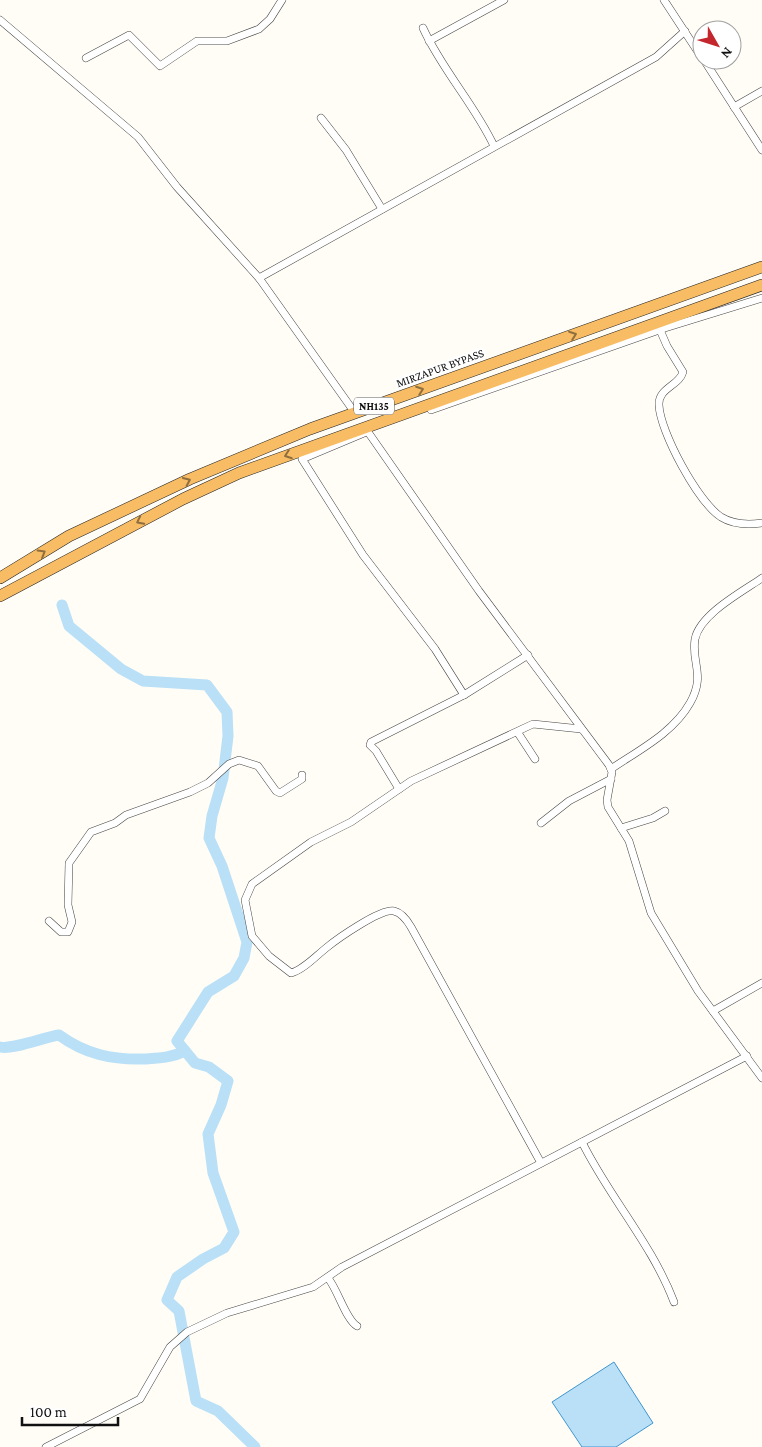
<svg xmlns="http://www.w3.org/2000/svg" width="762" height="1447" font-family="'Crimson Pro',serif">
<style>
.water{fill:#b9e0f7;stroke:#3f96cf}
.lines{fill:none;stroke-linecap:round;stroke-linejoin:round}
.river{stroke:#b9e0f7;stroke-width:11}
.minor-casing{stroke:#444;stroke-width:8}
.trunk-casing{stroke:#222;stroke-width:12}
.minor{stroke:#fff;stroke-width:7}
.trunk{stroke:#f7bc64;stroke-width:11}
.oneway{stroke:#906f3f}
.labels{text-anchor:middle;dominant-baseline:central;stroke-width:5;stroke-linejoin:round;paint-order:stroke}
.shield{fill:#fff;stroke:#585858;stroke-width:1}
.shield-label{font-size:11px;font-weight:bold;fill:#111}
.street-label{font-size:12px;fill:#111;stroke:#fff}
</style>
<rect width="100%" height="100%" fill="#fffdf5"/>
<polygon class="water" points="614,1362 653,1423 616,1447 582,1447 552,1402"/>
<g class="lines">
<g class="river">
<polyline points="62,605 69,626 121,669 143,681 207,685 227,712 228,736 223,778 212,816 209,838 222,866 247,942 244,958 234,976 208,992 177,1041 195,1063 209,1067 228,1081 221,1105 208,1134 213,1173 234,1232 224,1248 203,1259 177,1277 167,1300 179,1311 196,1401 218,1411 255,1447"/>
<path d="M0 1047C12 1050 45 1037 59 1035 85 1054 112 1060 144 1059 159 1058 171 1058 185 1051"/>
</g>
<g class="minor-casing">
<g id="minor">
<polyline points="664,0 702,58"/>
<polyline points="0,20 138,137 177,187 259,278 355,413"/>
<path d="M423 28C442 70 475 105 494 146"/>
<polyline points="429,41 504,0"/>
<polyline points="86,58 129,35 160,66 197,41 227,41 259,29 270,19 282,0"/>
<polyline points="704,60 762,150"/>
<polyline points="734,107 762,91"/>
<polyline points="321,118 346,150 382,209"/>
<polyline points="259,278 656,57 685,31"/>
<path d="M660 330 667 346 683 372C679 386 658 388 659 405 660 432 698 502 721 517 734 525 748 525 762 523"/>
<polyline points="431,410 665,328 762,298"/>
<polyline points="368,432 479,591 609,765 612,772 607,800 608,807 629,841 651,913 698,991 762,1078"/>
<polyline points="364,433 302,459 363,555 435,649 464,695"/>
<polyline points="518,733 535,759"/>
<path d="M611 769C639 750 673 733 690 703 706 675 691 663 695 639 700 614 742 592 762 578"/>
<polyline points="399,789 376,751 370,745 371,742 464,695 528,655"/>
<polyline points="541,823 569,801 611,779"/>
<polyline points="621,828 653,818 665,811"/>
<polyline points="49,921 61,932 68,932 72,922 68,905 69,863 91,832 115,823 126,815 190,792 208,783 229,764 239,760 258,766 276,791 280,793 302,779 302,775"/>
<polyline points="713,1011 762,983"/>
<path d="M582 1142C609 1197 652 1244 674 1302"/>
<path d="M541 1163 411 927C407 920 402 913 394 911 381 908 337 939 326 948 316 956 303 970 291 973L269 956 252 936 245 900 252 884 311 842 351 822 411 781 533 724 581 729"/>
<path d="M328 1278C338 1290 346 1320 357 1326"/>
<polyline points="46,1447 140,1399 170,1347 187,1332 227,1313 313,1287 342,1267 747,1056"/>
</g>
</g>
<g class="trunk-casing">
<g id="trunk">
<polyline points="0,578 69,536 190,479 310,429 762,267"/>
<polyline points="0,596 183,499 239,473 762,285"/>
</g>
</g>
<use href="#minor" class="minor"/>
<use href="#trunk" class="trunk"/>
</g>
<defs><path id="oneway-chevron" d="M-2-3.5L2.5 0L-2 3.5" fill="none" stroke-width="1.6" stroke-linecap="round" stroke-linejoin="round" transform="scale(1.25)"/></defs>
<g class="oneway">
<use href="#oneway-chevron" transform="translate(573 335) rotate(-20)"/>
<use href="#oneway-chevron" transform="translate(420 390) rotate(-20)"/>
<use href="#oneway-chevron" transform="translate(288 455) rotate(160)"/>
<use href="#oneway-chevron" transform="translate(187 481) rotate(-25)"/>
<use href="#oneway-chevron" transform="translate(140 521) rotate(153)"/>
<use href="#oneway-chevron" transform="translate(42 553) rotate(-31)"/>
</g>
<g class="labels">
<rect class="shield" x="354" y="397.5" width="40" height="17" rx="4"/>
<g class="shield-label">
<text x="374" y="406">NH135</text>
</g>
<g class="street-label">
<text transform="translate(440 368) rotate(-20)">MIRZAPUR BYPASS</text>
</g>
</g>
<g transform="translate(717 45) rotate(129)"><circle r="24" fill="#ffffff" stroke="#a0a0a0"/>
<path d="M0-4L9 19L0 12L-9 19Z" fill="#c4262e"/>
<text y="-8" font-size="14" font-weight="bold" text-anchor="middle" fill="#111111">N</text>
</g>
<path d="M22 1417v8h96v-8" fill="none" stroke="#111111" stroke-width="2.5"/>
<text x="30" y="1417" font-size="15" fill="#111111" stroke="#ffffff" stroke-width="4" paint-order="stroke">100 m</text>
</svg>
